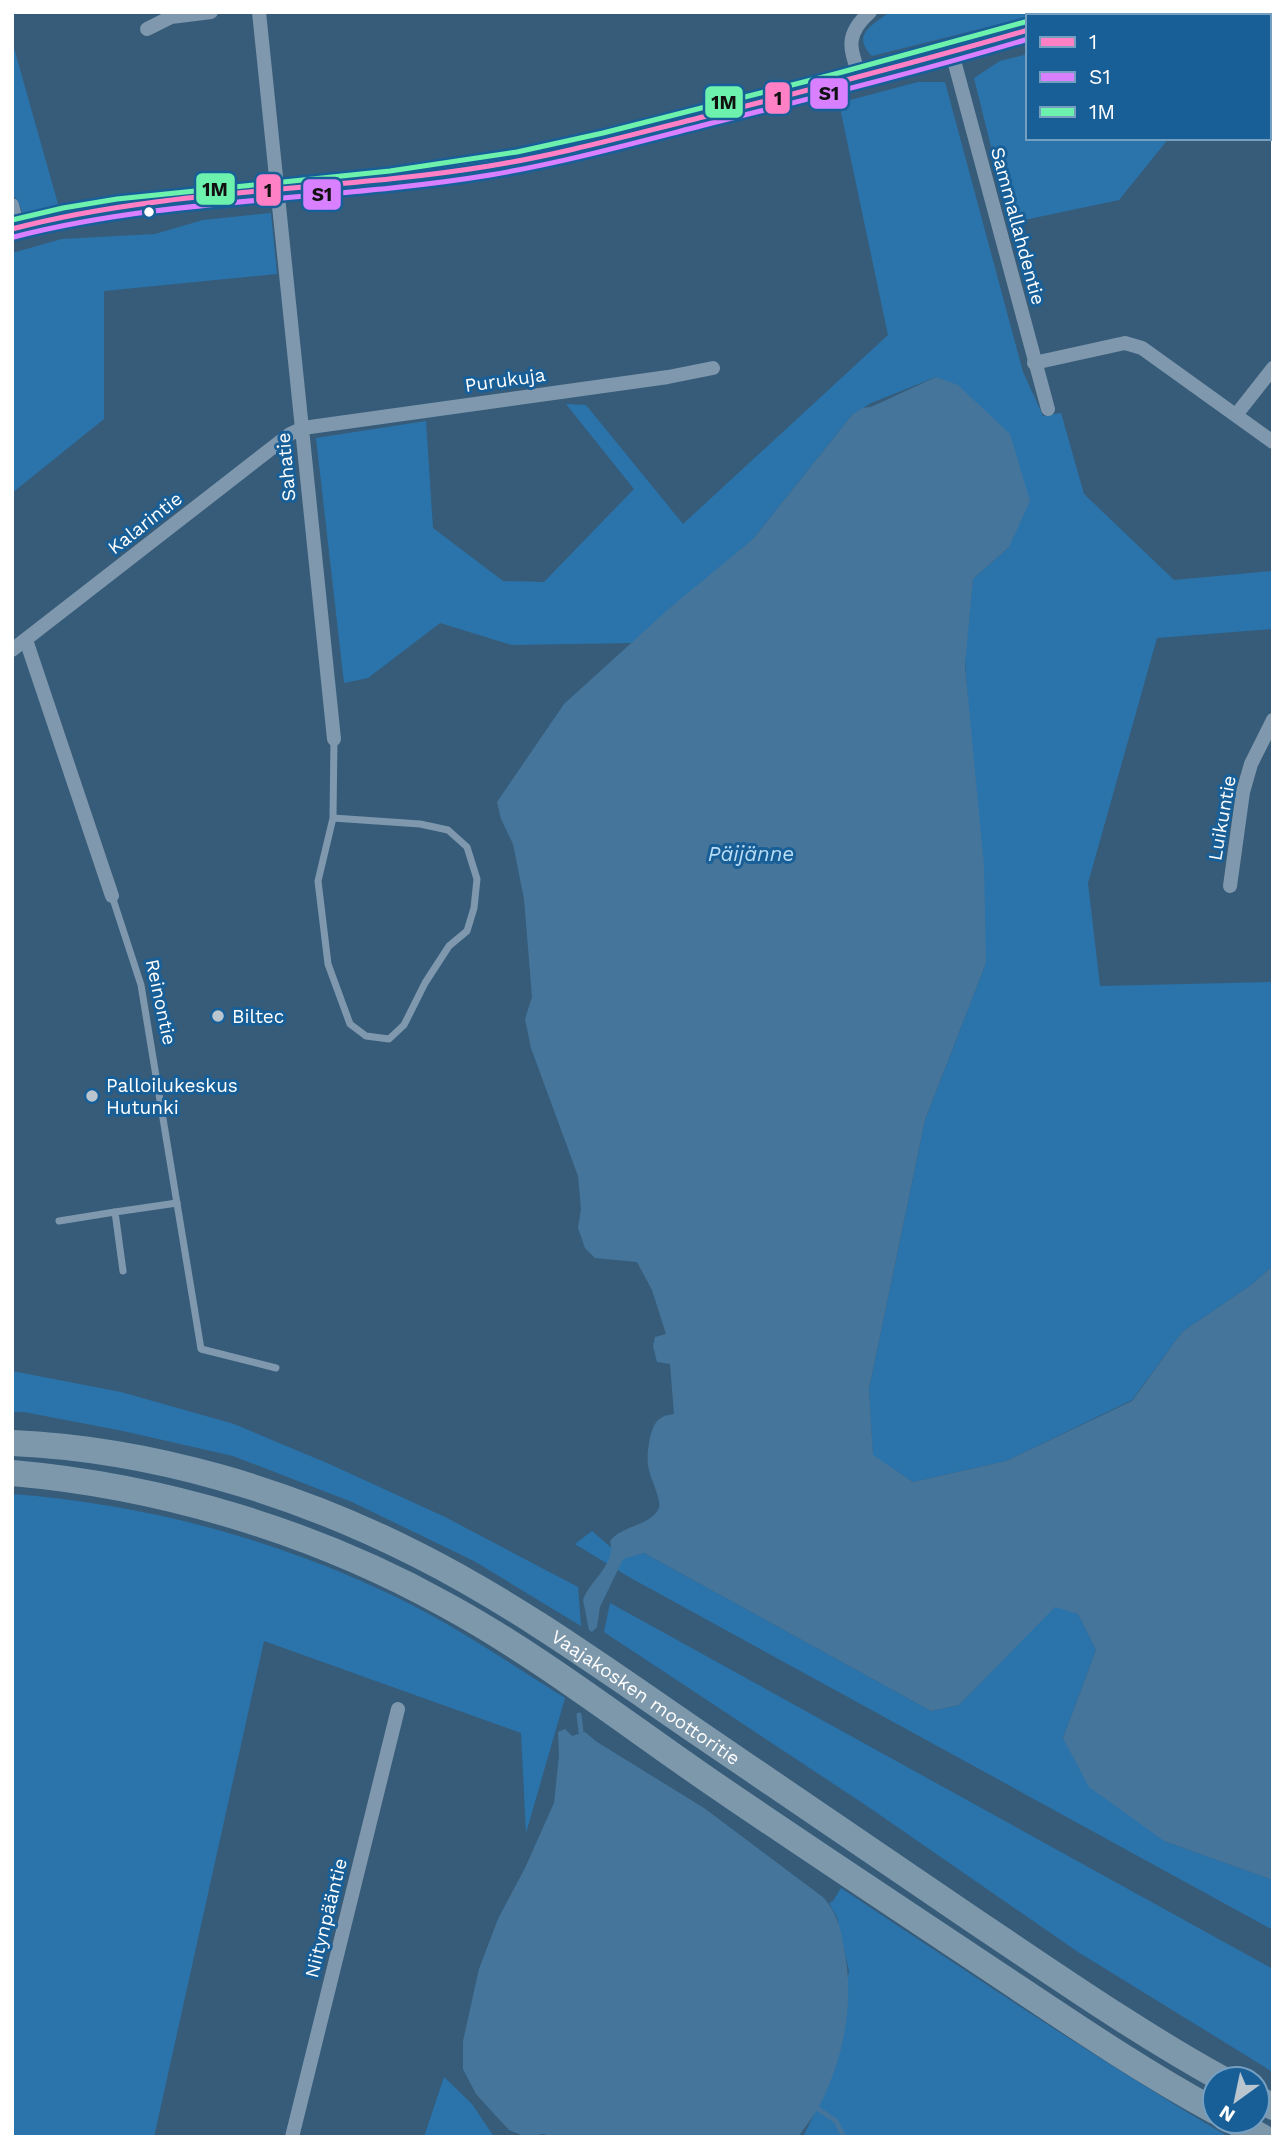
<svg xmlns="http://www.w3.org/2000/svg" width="1285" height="2149" font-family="'Work Sans',sans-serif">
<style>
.green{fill:#2b74ab}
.water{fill:#45759b}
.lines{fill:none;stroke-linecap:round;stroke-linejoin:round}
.stream{stroke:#45759b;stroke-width:5}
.lane{stroke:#7f98ad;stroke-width:7}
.street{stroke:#7f98ad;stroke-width:14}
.secondary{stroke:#869db0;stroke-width:21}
.highway{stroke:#7e98ab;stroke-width:26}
.bus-1-casing{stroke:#195f97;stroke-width:10}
.bus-2-casing{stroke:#195f97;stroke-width:10}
.bus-3-casing{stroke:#195f97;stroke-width:10}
.bus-1{stroke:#ff80c5;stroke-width:5}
.bus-2{stroke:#d880ff;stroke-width:5}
.bus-3{stroke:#6df2ae;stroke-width:5}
.bus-dot{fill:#fff;stroke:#195f97;stroke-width:2.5}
.poi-dot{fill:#b9c6d0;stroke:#195f97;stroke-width:2.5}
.labels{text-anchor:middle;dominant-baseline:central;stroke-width:6;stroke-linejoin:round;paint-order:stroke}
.street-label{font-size:19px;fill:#fff;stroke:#195f97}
.poi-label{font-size:19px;fill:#fff;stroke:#195f97;text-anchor:start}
.water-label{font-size:21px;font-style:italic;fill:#b8ddf7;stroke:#195f97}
.line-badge{stroke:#195f97;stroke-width:2.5}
.pale-badge-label{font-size:19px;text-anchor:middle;font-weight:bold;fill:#111}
</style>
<rect width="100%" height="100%" fill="#365c7a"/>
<g class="green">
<path d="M890 12H1048L872 56C851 35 872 25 890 12Z"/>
<polygon points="1136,12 1262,12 1260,16 1130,16"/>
<polygon points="12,41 58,204 23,215 19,203 12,193"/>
<polygon points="1028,54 1028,138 1169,138 1119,200 1010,223 974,78 1000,61"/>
<polygon points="918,82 945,82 1023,372 1043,416 1061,413 1084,494 1174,580 1273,571 1273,629 1157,638 1088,883 1100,986 1273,982 1273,1266 1251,1285 1182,1332 1132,1400 1006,1461 913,1482 873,1456 869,1389 925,1120 986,963 965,659 973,579 1009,547 936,377 871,403 852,415 753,539 633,643 512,645 440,623 368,678 344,683 316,438 426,421 433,528 503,581 544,582 634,489 566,404 586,405 683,524 888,335 839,103"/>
<polygon points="271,213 277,274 104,291 104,419 12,493 12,253 62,239 155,234 203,220"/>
<polygon points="12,1371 121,1392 234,1424 327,1463 445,1517 578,1587 581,1626 474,1561 352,1502 233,1456 123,1431 24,1412 12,1412"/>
<path d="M12 1494C145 1504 276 1539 396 1597 454 1625 509 1663 565 1698L526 1833 521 1733 264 1641 154 2137H12Z"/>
<polygon points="592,1531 623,1558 644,1553 931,1711 959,1705 1055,1606 1078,1614 1096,1650 1063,1738 1164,1841 1273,1880 1273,1930 629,1577 575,1544"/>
<polygon points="610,1603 1273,1969 1273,2072 1078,1952 867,1806 604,1632"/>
<path d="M841 1888C969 1973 1096 2059 1229 2137H803L826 2090 849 1971 837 1917 829 1903 833 1901Z"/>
<polygon points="444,2077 472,2104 494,2137 424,2137"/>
</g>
<g class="water">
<path d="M936 377 958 385 1010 434 1030 501 1009 547 973 579 965 665 984 866 986 963 925 1120 869 1389 873 1455 913 1482 1006 1461 1132 1401 1182 1332 1251 1285 1273 1266V1880L1164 1841 1089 1787 1063 1738 1096 1650 1078 1614 1055 1607 959 1705 931 1711 644 1553 623 1559 600 1607 597 1627 592 1632 589 1630 583 1600C590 1580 617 1564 610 1541 622 1525 651 1526 659 1508 662 1500 649 1476 648 1465 647 1456 648 1447 650 1438 654 1422 658 1416 674 1414L670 1364 657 1362 653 1346 655 1337 666 1334 652 1290 637 1262 595 1258 585 1248 578 1228 581 1209 578 1176 531 1048 525 1019 532 997 524 899 513 844 501 819 497 802 564 704 672 606 753 539 852 415 862 408 871 407Z"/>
<path d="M565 1729 572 1736 585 1732 597 1742 704 1808 824 1898C837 1913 841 1929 844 1948 855 2001 844 2057 820 2105 814 2116 805 2127 798 2137H556L543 2134 526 2137 509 2130 496 2116 476 2094 463 2069V2041L479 1969 498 1919 525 1868 554 1803 559 1756 558 1732Z"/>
</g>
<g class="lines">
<g class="stream">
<polyline points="579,1715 581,1732"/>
<polyline points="818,2109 836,2121 844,2137"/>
</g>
<g class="lane">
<polyline points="333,818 420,824 448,830 467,847 477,879 474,908 467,931 449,946 425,983 404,1025 389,1039 366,1036 350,1024 328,964 318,881 333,818 334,739"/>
<polyline points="112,896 141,985 201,1349 276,1368"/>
<polyline points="59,1221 115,1212"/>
<polyline points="123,1271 115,1212 177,1203"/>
</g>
<g class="street">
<polyline points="259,12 334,739"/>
<polyline points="1268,16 1270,12"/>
<polyline points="147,29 171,17 211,12"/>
<polyline points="952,53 1048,409"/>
<path d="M860 76C849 48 845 34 870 12"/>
<polyline points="12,205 18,228"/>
<polyline points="1034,363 1125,343 1142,348 1273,442"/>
<polyline points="1236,415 1273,368"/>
<polyline points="26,640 112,896"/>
<polyline points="12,650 290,434 303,428 668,377 713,368"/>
<polyline points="1230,886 1243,792 1251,764 1273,720"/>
<polyline points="292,2137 398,1709"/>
</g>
<g class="secondary">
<polyline points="1072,16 1082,12"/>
<path d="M12 229C82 209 154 203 226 196 314 187 402 180 489 166 567 153 644 131 721 112 824 86 927 61 1028 30"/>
</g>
<g class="highway">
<path id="s1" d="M12 1443C152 1449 294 1492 418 1555 515 1604 605 1669 694 1730 788 1794 882 1858 976 1922 1057 1976 1137 2032 1222 2079"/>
<path d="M12 1473C162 1486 315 1532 446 1605 538 1655 625 1723 711 1782 800 1843 891 1903 981 1963 1058 2014 1134 2067 1215 2111"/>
<polyline points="1257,2098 1273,2107"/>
<polyline points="1233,2121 1262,2137"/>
</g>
<g class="bus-1-casing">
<path id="bus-1" d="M12 229C168 188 331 192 489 166 564 154 637 133 711 115 817 88 923 61 1028 30"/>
</g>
<g class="bus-2-casing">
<path id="bus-2" d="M14 237C169 197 333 201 490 175 567 162 641 141 716 122 821 96 925 70 1028 39"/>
</g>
<g class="bus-3-casing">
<polyline id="bus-3" points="12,220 63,208 117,199 390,171 517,152 603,133 835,74 1025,22"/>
</g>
<use href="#bus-1" class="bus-1"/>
<use href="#bus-2" class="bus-2"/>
<use href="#bus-3" class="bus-3"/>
</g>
<circle class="bus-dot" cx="149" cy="212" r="6"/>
<g class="poi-dot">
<circle cx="218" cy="1016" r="7"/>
<circle cx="92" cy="1096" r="7"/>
</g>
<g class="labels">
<g class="street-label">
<text transform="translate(1018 226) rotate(75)">Sammallahdentie</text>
<text transform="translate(505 380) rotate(-8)">Purukuja</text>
<text transform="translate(286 467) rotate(-95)">Sahatie</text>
<text transform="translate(145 523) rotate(-38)">Kalarintie</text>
<text transform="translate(1222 818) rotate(-80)">Luikuntie</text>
<text transform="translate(161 1002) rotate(78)">Reinontie</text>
<text stroke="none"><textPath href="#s1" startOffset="693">Vaajakosken moottoritie</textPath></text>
<text transform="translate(326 1918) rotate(-76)">Niitynpääntie</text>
</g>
<g class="poi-label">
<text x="232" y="1016">Biltec</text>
<text x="106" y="1085">Palloilukeskus<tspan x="106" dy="22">Hutunki</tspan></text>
</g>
<g class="water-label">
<text x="751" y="853">Päijänne</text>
</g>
</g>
<g class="line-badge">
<rect x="809" y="77" width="40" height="33" rx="7" fill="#d880ff"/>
<rect x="764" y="81" width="27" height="34" rx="7" fill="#ff80c5"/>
<rect x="704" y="85" width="40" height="34" rx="7" fill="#6df2ae"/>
<rect x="195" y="172" width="41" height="34" rx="7" fill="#6df2ae"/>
<rect x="255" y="173" width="27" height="34" rx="7" fill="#ff80c5"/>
<rect x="302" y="178" width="40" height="33" rx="7" fill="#d880ff"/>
</g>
<g class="pale-badge-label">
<text x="829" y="100">S1</text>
<text x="778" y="105">1</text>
<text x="724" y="109">1M</text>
<text x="215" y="196">1M</text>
<text x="268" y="197">1</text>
<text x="322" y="201">S1</text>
</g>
<rect width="1285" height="2149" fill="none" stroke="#ffffff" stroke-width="28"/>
<rect x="1026" y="14" width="245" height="126" fill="#195f97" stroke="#759fc1" stroke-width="2"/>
<rect x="1040" y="37" width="35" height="10" fill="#ff80c5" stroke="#759fc1" stroke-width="2"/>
<text x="1089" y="49" font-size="21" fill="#ffffff">1</text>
<rect x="1040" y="72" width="35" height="10" fill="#d880ff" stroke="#759fc1" stroke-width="2"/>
<text x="1089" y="84" font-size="21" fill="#ffffff">S1</text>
<rect x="1040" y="107" width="35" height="10" fill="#6df2ae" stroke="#759fc1" stroke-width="2"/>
<text x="1089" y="119" font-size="21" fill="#ffffff">1M</text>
<g transform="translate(1236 2100) rotate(213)"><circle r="33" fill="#195f97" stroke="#759fc1" stroke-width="2"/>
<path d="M0-5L12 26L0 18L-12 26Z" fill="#b9c6d0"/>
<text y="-10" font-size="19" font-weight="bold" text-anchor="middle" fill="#ffffff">N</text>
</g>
</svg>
